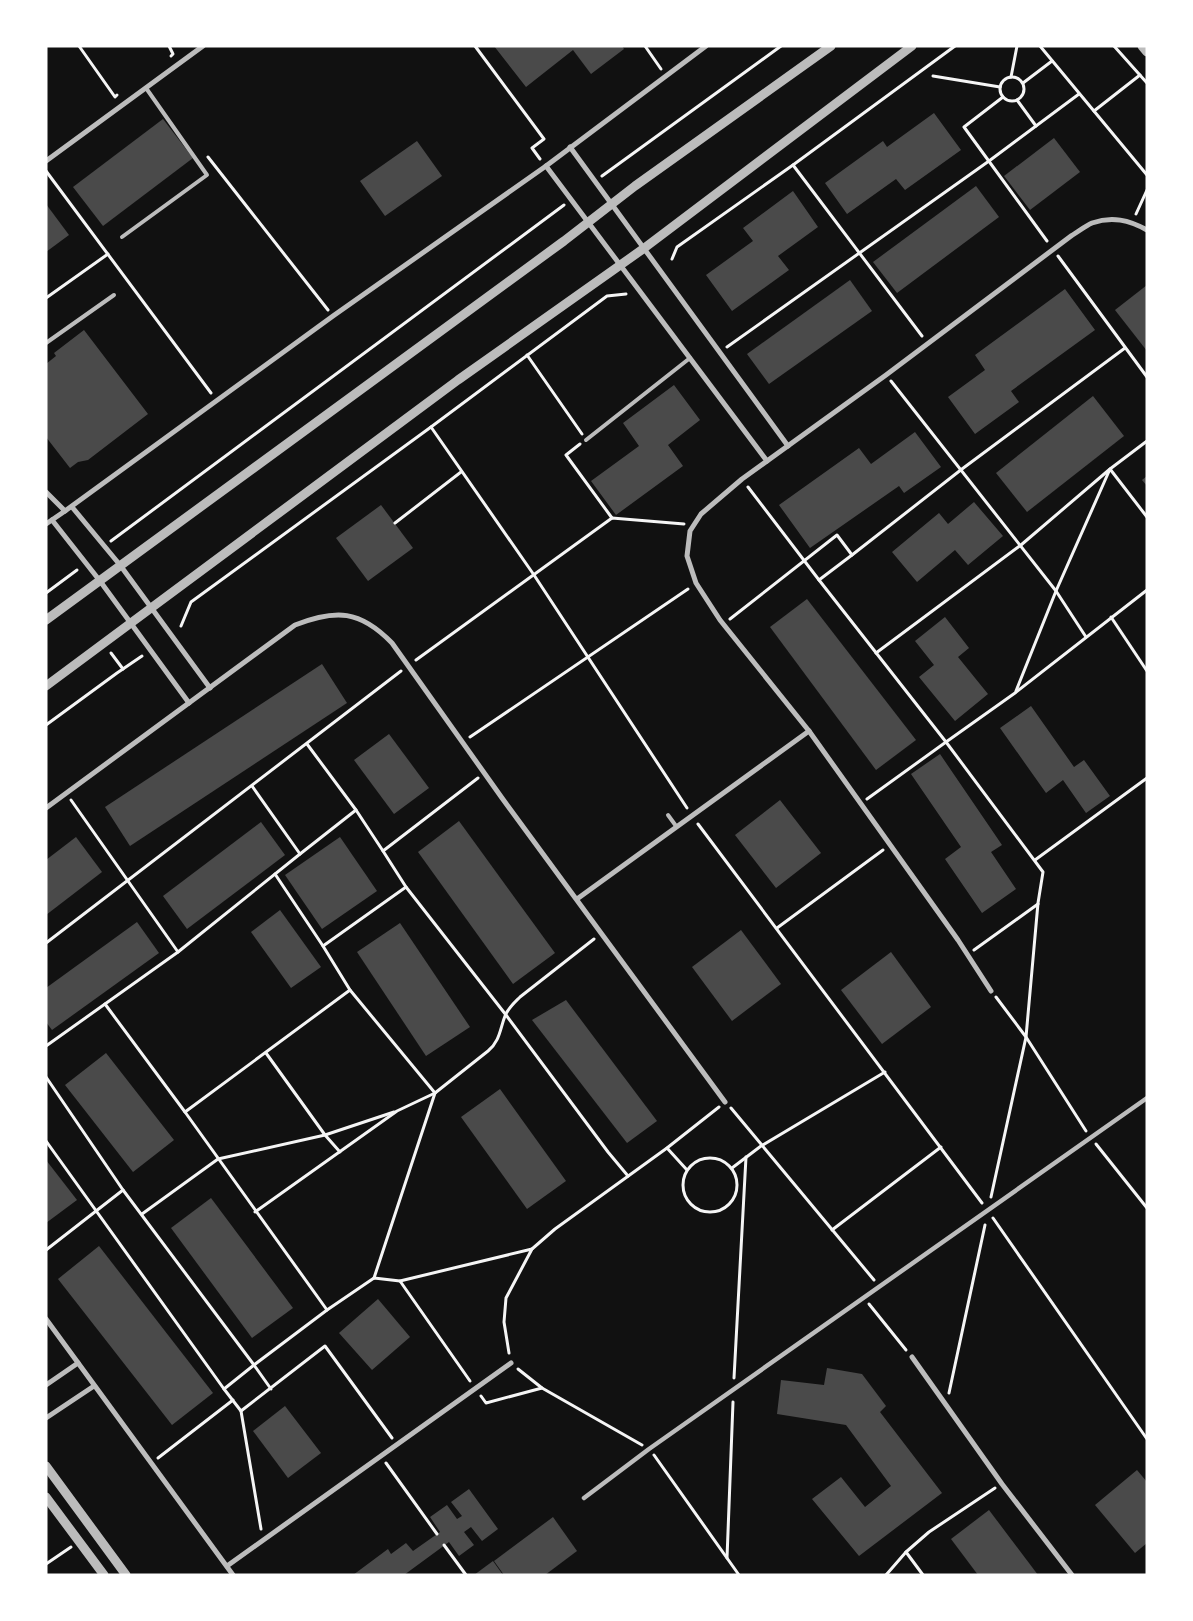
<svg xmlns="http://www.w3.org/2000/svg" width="1193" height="1621" font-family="'PT Sans Narrow',sans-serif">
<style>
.building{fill:#4a4a4a}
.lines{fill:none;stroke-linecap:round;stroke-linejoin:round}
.path{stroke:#f5f5f5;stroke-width:3}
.service{stroke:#bcbcbc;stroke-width:4}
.pedestrian{stroke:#bcbcbc;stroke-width:4.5}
.minor{stroke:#bcbcbc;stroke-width:5}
.tertiary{stroke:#bcbcbc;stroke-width:9}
</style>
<rect width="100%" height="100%" fill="#111"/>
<g class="building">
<polygon points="494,46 622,46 624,49 591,74 573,50 526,87"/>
<polygon points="934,113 961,150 905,190 896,179 847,214 825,183 883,141 887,147"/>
<polygon points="163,119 193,158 103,226 73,187"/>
<polygon points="1054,138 1080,172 1030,210 1004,176"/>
<polygon points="417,141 442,176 385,216 360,181"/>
<polygon points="976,186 999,217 897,293 873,262"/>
<polygon points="793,191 818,227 778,256 789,270 732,311 706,275 753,241 743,228"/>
<polygon points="46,204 69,235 46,252"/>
<polygon points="850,280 872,311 769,384 747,354"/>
<polygon points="1147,285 1147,351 1115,310"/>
<polygon points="1065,289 1095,330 1011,391 1019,402 975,434 948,397 985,370 975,355"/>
<polygon points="84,330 148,414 88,460 78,462 70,468 46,437 46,364 56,356 54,353"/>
<polygon points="674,385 700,420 668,445 683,466 616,515 591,481 639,446 623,423"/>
<polygon points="1093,396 1124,436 1027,512 996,473"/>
<polygon points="915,432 941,467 904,493 899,486 810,548 779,505 859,448 871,464"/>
<polygon points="1147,476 1147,486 1142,480"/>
<polygon points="974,502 1003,536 968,565 955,550 917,582 892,552 939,513 948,524"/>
<polygon points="381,505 413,548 368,581 336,538"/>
<polygon points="807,599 916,740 876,770 770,627"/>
<polygon points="945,617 969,648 958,657 988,694 955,721 919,677 934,665 915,641"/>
<polygon points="322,664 347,703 130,846 105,807"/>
<polygon points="1031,706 1074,767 1084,760 1110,796 1086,813 1063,780 1046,793 1000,728"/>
<polygon points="389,734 429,788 394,814 354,760"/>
<polygon points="940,754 1002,845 991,852 1016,889 982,913 945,859 961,847 911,774"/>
<polygon points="780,800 821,853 776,888 735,835"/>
<polygon points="459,821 555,953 513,984 418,852"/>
<polygon points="261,822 285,855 187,929 163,896"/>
<polygon points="76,837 102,872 46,915 46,860"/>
<polygon points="340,837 377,891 322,929 285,875"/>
<polygon points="280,910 321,967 291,988 251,932"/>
<polygon points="137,922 159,953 52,1030 46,1022 46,988"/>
<polygon points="400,923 470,1027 426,1056 357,952"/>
<polygon points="741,930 781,984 732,1021 692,967"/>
<polygon points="891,952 931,1007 882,1044 841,990"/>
<polygon points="566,1000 657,1121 627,1143 532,1020"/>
<polygon points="106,1053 174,1140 133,1172 65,1085"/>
<polygon points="500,1089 566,1181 527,1209 461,1117"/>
<polygon points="46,1160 77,1200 46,1223"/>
<polygon points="211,1198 293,1308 252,1338 171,1228"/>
<polygon points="99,1246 213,1393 172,1425 58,1279"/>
<polygon points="378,1299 410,1337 372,1370 339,1333"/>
<polygon points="827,1368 862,1374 886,1406 880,1412 942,1493 859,1556 812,1499 841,1477 865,1507 891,1486 846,1425 777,1414 781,1380 824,1385"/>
<polygon points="285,1406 321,1453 288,1478 253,1431"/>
<polygon points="1137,1470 1147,1482 1147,1543 1135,1553 1095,1505"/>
<polygon points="469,1489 498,1529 482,1541 471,1527 464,1532 474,1545 459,1556 449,1542 404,1575 353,1575 388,1549 391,1554 406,1543 413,1551 440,1532 430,1517 447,1505 457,1519 462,1516 451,1502"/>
<polygon points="989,1510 1038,1575 978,1575 951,1539"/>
<polygon points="553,1517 577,1551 545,1575 504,1575 494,1561"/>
<polygon points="493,1561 503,1575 474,1575"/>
</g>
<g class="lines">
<g class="path">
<polyline points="79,46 115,97 117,95"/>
<polyline points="169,46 173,54 171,56"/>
<polyline points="475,46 544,139 532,148 540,159"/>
<polyline points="645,46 661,69"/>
<polyline points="1040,46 1147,175"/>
<polyline points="1114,46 1147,83"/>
<polyline points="933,76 1000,87"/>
<polyline points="1011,77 1017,46"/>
<circle cx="1012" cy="89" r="12"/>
<polyline points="1023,83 1052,61"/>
<polyline points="1003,97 964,127 1047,241"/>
<polyline points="1017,100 1036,126"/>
<polyline points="1094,111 1140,75"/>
<polyline points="208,157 328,310"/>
<polyline points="793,165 922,336"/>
<polyline points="46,171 211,393"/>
<polyline points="602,176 781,46"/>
<polyline points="1136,214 1147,190"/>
<polyline points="1058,256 1147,377"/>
<polyline points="672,259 677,247 793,165 955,46"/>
<polyline points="46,298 108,254"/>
<polyline points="727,347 989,161 1079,94"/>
<polyline points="527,355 582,434"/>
<polyline points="891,381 1056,591 1086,637"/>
<polyline points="431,427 534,575 687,808"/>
<polyline points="580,444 566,455 612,518"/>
<polyline points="395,523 461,472"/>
<polyline points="111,541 564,205"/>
<polyline points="852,555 962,469 1125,348"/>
<polyline points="819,580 946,742 867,799"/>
<polyline points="46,593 77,570"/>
<polyline points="1111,617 1147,671"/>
<polyline points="730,619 837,535 852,555 819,580 748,487"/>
<polyline points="181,626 191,602 431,427 607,296 626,294"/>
<polyline points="111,653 123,669"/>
<polyline points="876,653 1021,545 1110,469 1147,441"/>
<polyline points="416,660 612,518 684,524"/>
<polyline points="1016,691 1056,591 1110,469 1147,517"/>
<polyline points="46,725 117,673 142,656"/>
<polyline points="470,737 688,589"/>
<polyline points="307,744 356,810 383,851 478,778"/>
<polyline points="71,800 178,952"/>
<polyline points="698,824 982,1203"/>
<polyline points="300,854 356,810"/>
<polyline points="1035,860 1147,778"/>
<polyline points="275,874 323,946"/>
<polyline points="406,887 506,1015 608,1152 628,1176"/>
<polyline points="777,928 883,850"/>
<polyline points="46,943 401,671"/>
<polyline points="974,950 1038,904"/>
<polyline points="350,990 323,946 406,887 383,851"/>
<polyline points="996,997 1026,1037 1086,1131"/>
<polyline points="105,1004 185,1112"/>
<polyline points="46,1046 178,952 300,854 252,786"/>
<polyline points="266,1053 325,1135 340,1152"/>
<polyline points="46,1077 123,1190 254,1365 327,1310 374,1278 400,1281 532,1249"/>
<polyline points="731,1108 874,1280"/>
<polyline points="46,1141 224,1389"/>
<polyline points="1096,1144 1147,1208"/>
<polyline points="667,1148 687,1170"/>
<circle cx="710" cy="1185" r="27"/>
<polyline points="732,1168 761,1146 885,1072"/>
<polyline points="991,1197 1026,1037 1038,903 1043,872 946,742 1015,693 1147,590"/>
<path d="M255 1212 397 1111 435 1093 488 1051C500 1041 500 1029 505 1016 508 1008 515 1002 520 997L594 939"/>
<polyline points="142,1214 218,1159 325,1135 394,1112"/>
<polyline points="993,1218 1147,1439"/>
<polyline points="832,1230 941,1147"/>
<polyline points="46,1250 123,1190"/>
<polyline points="374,1278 435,1093"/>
<polyline points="400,1281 470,1381"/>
<polyline points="869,1304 906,1350"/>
<polyline points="327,1310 185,1112 350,990 435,1093"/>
<polyline points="509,1353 504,1322 506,1298 532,1249 555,1229 667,1148 719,1107"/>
<polyline points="518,1369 542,1388"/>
<polyline points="734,1378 746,1157"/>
<polyline points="271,1389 254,1365 224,1389 241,1411 325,1346 392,1438"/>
<polyline points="949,1393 985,1225"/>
<polyline points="481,1396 486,1403 542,1388 642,1445"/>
<polyline points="241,1411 261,1529"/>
<polyline points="654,1455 739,1575"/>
<polyline points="158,1458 233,1400"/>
<polyline points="386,1463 437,1534"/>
<polyline points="444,1545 466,1575"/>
<polyline points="906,1552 929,1532 995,1488"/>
<polyline points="727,1558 733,1402"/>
<polyline points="46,1564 71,1547"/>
<polyline points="886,1575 906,1552 923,1575"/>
</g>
<g class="service">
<polyline points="122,237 207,175 146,88"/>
<polyline points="46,343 114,295"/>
<polyline points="586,440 690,358"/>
<polyline points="668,815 676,826"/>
</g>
<polyline class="pedestrian" points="584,1498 649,1449 1147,1098"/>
<g class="minor">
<polyline points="570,147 788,446"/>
<polyline points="46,161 203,46"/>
<polyline points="546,166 767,461"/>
<polyline points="46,492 65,511 46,524"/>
<polyline points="72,507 120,565 210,688"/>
<polyline points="65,511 333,316 546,166 706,46"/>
<polyline points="52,520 100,581 189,703"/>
<path d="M46 808 295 625C336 609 360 610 392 643L502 798 725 1102"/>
<polyline points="577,899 809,731"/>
<path d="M991 991 958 940 809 731 720 620 696 583 687 556 690 531 701 514 742 479 886 375 1071 236C1078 232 1085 226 1092 223 1112 216 1129 220 1147 230"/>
<polyline points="46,1319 233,1575"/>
<polyline points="912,1357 1002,1484 1072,1575"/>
<polyline points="46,1385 78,1363"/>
<polyline points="46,1418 94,1386"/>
<polyline points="227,1566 511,1363"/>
</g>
<g class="tertiary">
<polyline points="1142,46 1147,52"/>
<polyline points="46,620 564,241 635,186 831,46"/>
<polyline points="46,686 458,380 643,249 912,46"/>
<polyline points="46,1466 126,1575"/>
<polyline points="46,1497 104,1575"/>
</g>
</g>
<rect width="1193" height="1621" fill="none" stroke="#ffffff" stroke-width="95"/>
</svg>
